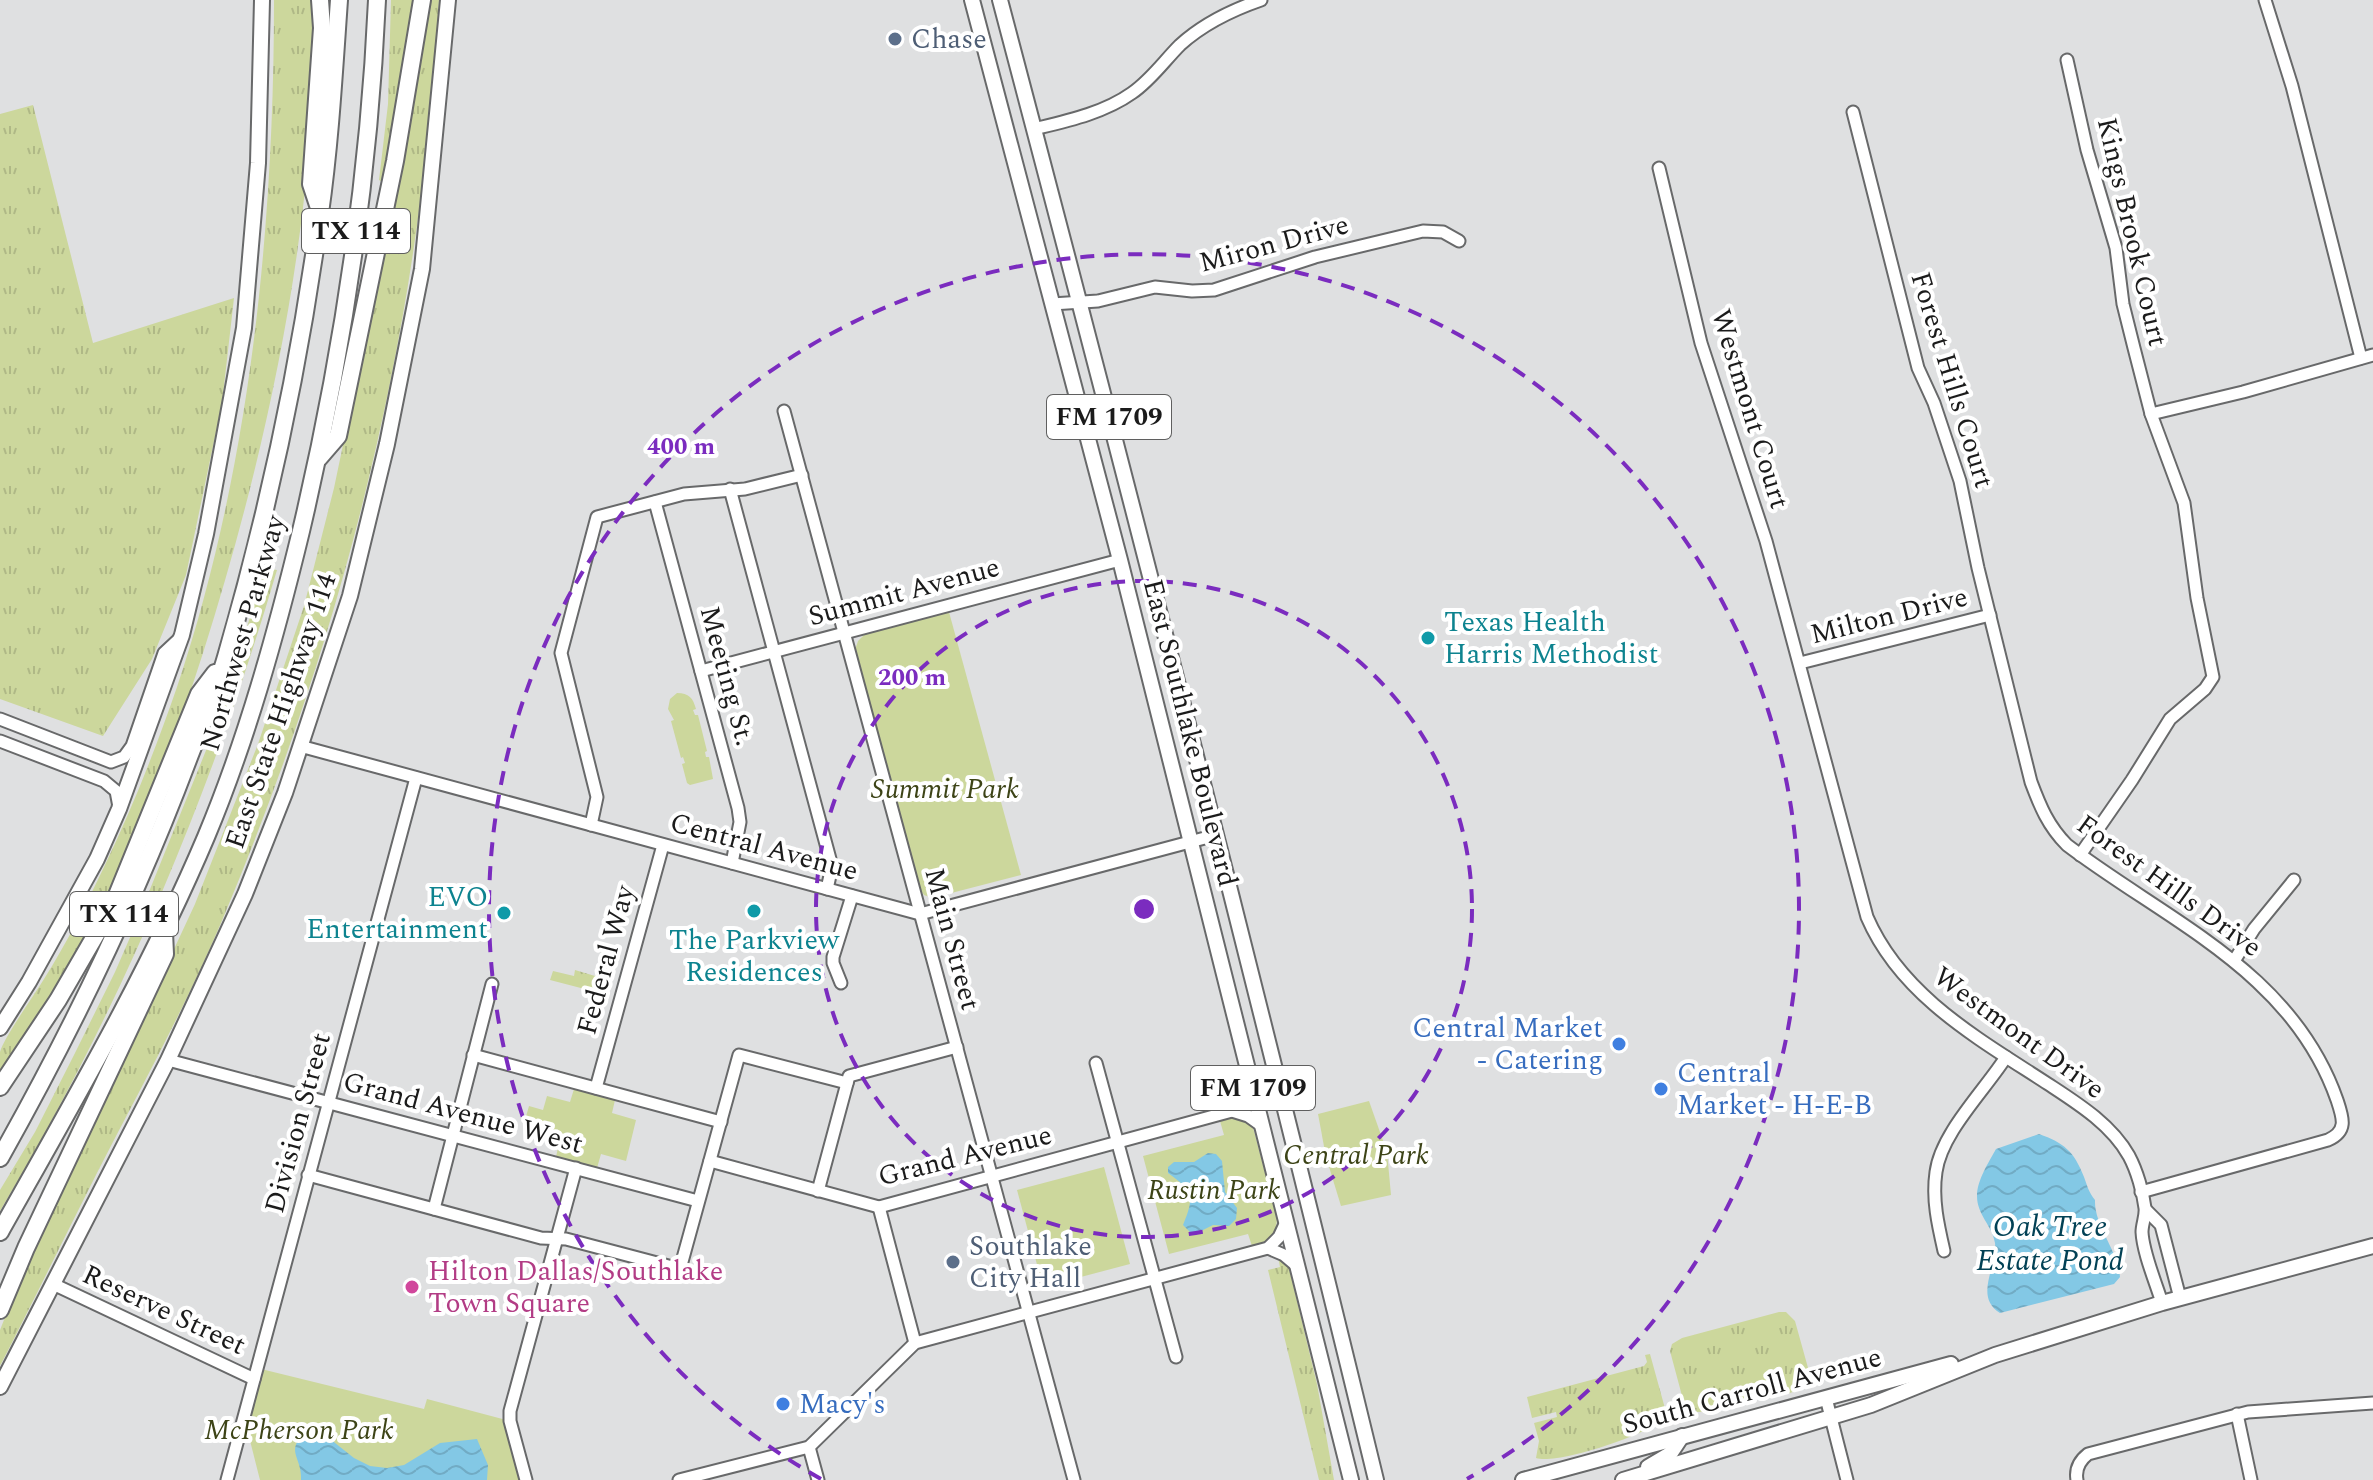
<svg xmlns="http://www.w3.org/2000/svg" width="2373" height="1480" font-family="Spectral,serif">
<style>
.grass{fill:url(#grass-tufts)}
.park{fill:#ccd79c}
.water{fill:url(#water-waves)}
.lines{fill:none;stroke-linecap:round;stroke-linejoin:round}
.minor-casing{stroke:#68696a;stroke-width:15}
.major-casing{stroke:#68696a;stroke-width:18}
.highway-casing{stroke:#68696a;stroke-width:20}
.minor{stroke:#fff;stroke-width:11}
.major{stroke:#fff;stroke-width:14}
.highway{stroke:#fff;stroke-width:16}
.ring{fill:none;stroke:#7b2cbf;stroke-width:4;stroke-dasharray:14 10}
.service-dot{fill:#5c6f8a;stroke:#fff;stroke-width:3}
.culture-dot{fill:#0f9aa8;stroke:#fff;stroke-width:3}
.shop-dot{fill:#3f7fe0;stroke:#fff;stroke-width:3}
.hotel-dot{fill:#d1479c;stroke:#fff;stroke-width:3}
.labels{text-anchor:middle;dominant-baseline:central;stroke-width:8;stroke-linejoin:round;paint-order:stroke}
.shield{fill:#fff;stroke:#5f5f5f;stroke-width:2}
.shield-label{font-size:26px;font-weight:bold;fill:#1b1b1b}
.service-label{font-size:28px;fill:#4e5e75;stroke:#fff;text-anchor:start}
.street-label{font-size:28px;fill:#1b1b1b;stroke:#fff}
.culture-label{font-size:28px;fill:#0d838f;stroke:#fff;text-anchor:start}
.park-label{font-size:28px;font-style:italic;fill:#3d4417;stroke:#fff}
.shop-label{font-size:28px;fill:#366cbe;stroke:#fff;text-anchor:start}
.hotel-label{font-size:28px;fill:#b23c85;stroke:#fff;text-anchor:start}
.water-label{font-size:30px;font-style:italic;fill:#024155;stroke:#fff}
.centre{fill:#7b2cbf;stroke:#fff;stroke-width:4}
.ring-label{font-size:24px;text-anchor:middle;font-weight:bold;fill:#7b2cbf;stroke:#fff;stroke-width:8;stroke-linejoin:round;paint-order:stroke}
</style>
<defs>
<pattern id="grass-tufts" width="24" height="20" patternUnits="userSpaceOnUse" patternTransform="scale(2)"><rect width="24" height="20" fill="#ccd79c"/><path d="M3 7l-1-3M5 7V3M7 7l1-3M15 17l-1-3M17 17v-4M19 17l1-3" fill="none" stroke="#afb886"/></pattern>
<pattern id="water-waves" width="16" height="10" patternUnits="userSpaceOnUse" patternTransform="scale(2)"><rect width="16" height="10" fill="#83c8e5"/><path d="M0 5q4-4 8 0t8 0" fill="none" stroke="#71abc4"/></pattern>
</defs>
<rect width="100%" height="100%" fill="#dfe0e1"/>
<g class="grass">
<path d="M274 0H315C317 218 269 445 203 653 178 730 151 811 115 884 81 951 40 1013 0 1076 0 1069 0 1059 0 1052 3 1039 35 994 44 979 66 944 86 905 104 867 132 809 156 748 177 687 250 470 274 228 274 0Z"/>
<polygon points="391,0 417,0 386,179 382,182 379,180 388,104"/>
<path d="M427 0H439C421 325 347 624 221 923 185 1008 140 1089 98 1171 65 1236 33 1302 0 1366V1330L19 1282 195 904 258 744 304 606 334 488 362 354 422 52Z"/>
<polygon points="33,105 93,343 234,298 222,403 186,575 152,659 103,736 0,699 0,114"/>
<path d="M266 568 277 570C211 795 120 1010 0 1211V1190L35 1132 75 1053 115 972 138 919 211 738Z"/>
<polygon points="604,943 612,945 600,993 550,980 553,971 574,976 575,970 595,976"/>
<polygon points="1278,1257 1289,1268 1317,1384 1334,1480 1319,1480 1268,1270 1280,1267"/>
<path d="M1779 1312H1786L1795 1321 1810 1375 1805 1377 1804 1386C1785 1399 1762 1397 1741 1401 1726 1405 1712 1412 1697 1412L1690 1406 1685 1407 1670 1351 1672 1344 1682 1338Z"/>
<path d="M1650 1354 1666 1412 1661 1414 1660 1421C1644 1436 1556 1465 1536 1458L1539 1441 1534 1423 1557 1417 1556 1412 1532 1418 1527 1397 1644 1366 1647 1362 1645 1355Z"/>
</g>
<g class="park">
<polygon points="949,612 1021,875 932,898 924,895 919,888 855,650 858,641 865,634"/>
<path d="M677 693C689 693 693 698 696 709L693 710 695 715H698L707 751 705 752 706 757H709L713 779 690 785 687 783 682 764 685 763 683 757 681 758 671 721 674 720 668 709 670 699Z"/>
<polygon points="574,1089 615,1100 612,1113 636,1120 626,1161 601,1154 597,1168 556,1157 559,1143 536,1137 540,1124 525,1120 529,1106 543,1110 547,1096 570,1102"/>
<polygon points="1369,1101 1387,1152 1391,1195 1341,1206 1326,1157 1318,1114"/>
<path d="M1241 1117 1251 1123 1254 1131 1277 1219C1276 1237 1268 1242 1252 1246L1248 1234 1169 1254 1143 1156 1224 1135 1220 1121Z"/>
<polygon points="1104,1167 1130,1264 1043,1287 1017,1190"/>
<polygon points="257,1368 424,1409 427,1399 510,1421 526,1480 260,1480 244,1417"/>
</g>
<g class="water">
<path d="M2039 1134C2064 1143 2074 1151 2084 1177 2087 1185 2089 1193 2095 1200 2094 1226 2118 1250 2120 1277L2114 1284 2000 1313C1973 1296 1998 1266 1995 1243 1992 1225 1977 1215 1977 1196 1977 1180 1989 1162 1996 1149Z"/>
<path d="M1208 1153 1216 1154 1222 1161 1225 1192 1237 1208 1236 1219 1229 1226 1213 1225 1199 1232H1190L1183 1225C1195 1196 1193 1191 1168 1173V1167L1174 1162H1194Z"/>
<path d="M308 1429 330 1439 354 1458 370 1466 387 1468 404 1465 440 1443 477 1439 488 1465 487 1480H301C302 1455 283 1452 308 1429Z"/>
</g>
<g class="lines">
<g class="minor-casing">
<g id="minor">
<polyline points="2265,0 2292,86 2361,358"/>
<polyline points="2067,60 2087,150 2116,248 2123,304 2134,348 2151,414 2184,503 2197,598 2213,677 2205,689 2170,719 2132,780 2080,855"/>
<path d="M1853 112 1918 368 1934 403 1960 481 1978 568 2031 782C2040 806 2048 826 2067 845 2167 921 2292 971 2337 1100 2343 1118 2348 1131 2328 1140L2141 1192"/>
<path d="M1034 129C1067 121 1104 113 1132 93 1151 80 1164 61 1180 45 1203 24 1232 10 1261 0"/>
<path d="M1659 168 1701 343 1766 541 1867 917C1901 996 1979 1039 2048 1084 2077 1103 2111 1124 2129 1156 2137 1171 2143 1192 2145 1208 2146 1216 2142 1224 2142 1232 2143 1253 2156 1283 2162 1303"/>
<polyline points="1052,304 1098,301 1155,287 1192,291 1214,290 1315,257 1423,231 1443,232 1459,241"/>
<polyline points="784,411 1074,1480"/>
<polyline points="2151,414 2243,392 2373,355"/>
<polyline points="730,489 830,859 831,871 827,889"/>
<polyline points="655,502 738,808 740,822 732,863"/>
<polyline points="1800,663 1990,615"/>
<polyline points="701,671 1120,560"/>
<polyline points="0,719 111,762 124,757 132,746 164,653 179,639"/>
<polyline points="0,741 104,781 116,791 119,807"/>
<polyline points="300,746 920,914 1216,835"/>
<polyline points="591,825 597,797 561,653 597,517 684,494 745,489 802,475"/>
<polyline points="2234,961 2254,929 2294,880"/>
<polyline points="841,983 833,963 833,957 852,896"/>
<polyline points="473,1055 721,1122"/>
<polyline points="168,1060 698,1201"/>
<polyline points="1096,1063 1176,1357"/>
<polyline points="596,1088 663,845"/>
<polyline points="1232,1111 1248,1116 1262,1126"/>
<polyline points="710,1161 879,1207 1232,1111 1248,1096 1252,1086"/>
<polyline points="308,1175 541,1238 566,1239 680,1269 739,1055 847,1083"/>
<polyline points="818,1191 849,1076 957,1047"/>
<polyline points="879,1207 915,1343"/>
<polyline points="434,1209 492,984"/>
<polyline points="2146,1210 2161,1225 2180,1298"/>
<polyline points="1268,1248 1284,1255 1297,1266"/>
<path d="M1944 1251C1938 1225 1932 1199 1936 1172 1941 1133 1985 1090 2006 1057"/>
<polyline points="53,1284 254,1379"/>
<polyline points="1826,1398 1847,1480"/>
<polyline points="2237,1414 2251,1480"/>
<polyline points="809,1447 818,1480"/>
<polyline points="227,1480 416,778"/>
<polyline points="526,1480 510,1421 510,1411 576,1168"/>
<polyline points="679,1480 809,1447 915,1343 1268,1248 1279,1237 1286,1222"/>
<path d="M2077 1480C2075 1469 2079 1461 2088 1454L2248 1412 2373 1403"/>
</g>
</g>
<g class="major-casing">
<g id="major">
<polyline points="972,0 1120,560 1351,1480"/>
<path d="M1000 0C1130 492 1256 985 1376 1480"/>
<polyline points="0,1028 29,982 97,859 119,809 182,635 206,534 244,328 258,163 262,0"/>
<polyline points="0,1387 168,1060 245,894 285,793 350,596 387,444 422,269 448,0"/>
<polyline points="1648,1467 1670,1454 1682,1436"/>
<polyline points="1523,1480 1951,1364"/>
<polyline points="1623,1480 1871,1405 1995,1355 2162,1303 2373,1246"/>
</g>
</g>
<g class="highway-casing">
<g id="highway">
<polyline points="318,205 311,184 322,28 320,0"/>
<polyline points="319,458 338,436 395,161 422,0"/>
<polyline points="0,1087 58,1000 113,905 199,694 215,673"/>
<path d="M0 1158C72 1030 136 898 188 760 201 726 216 692 226 657 268 512 300 363 320 213 330 143 334 71 339 0"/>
<path d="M0 1232C73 1102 148 974 206 837 247 739 276 634 301 531 342 357 369 179 377 0"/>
<polyline points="0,1310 26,1248 165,954 164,932"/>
</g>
</g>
<use href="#minor" class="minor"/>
<use href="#major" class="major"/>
<use href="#highway" class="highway"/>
</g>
<g class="ring">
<circle cx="1144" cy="909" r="328"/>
<path d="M821 1479A655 655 0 1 1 1467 1479"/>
</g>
<g class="service-dot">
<circle cx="895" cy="39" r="8"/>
<circle cx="953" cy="1262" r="8"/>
</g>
<g class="culture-dot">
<circle cx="1428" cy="638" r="8"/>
<circle cx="754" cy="911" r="8"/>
<circle cx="504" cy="913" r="8"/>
</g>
<g class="shop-dot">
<circle cx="1619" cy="1044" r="8"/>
<circle cx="1661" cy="1089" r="8"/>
<circle cx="783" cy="1404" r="8"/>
</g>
<circle class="hotel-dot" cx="412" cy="1287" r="8"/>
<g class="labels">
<g class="shield">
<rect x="302" y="209" width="108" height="44" rx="6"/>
<rect x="1047" y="395" width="124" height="44" rx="6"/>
<rect x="70" y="892" width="108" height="44" rx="6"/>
<rect x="1191" y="1066" width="124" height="44" rx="6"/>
</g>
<g class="shield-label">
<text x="356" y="231">TX 114</text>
<text x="1109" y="417">FM 1709</text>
<text x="124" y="914">TX 114</text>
<text x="1253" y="1088">FM 1709</text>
</g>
<g class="service-label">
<text x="911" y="39">Chase</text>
<text x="969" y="1246">Southlake<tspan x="969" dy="32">City Hall</tspan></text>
</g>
<g class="street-label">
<text transform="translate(2132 232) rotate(77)">Kings Brook Court</text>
<text transform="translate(1274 244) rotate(-15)">Miron Drive</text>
<text transform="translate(1952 380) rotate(73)">Forest Hills Court</text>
<text transform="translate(1750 409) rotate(73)">Westmont Court</text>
<text transform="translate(904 592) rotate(-15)">Summit Avenue</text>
<text transform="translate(1889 616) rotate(-14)">Milton Drive</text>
<text transform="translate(243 633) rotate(-74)">Northwest Parkway</text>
<text transform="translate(727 676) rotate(75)">Meeting St.</text>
<text transform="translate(281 711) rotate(-71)">East State Highway 114</text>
<text transform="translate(1190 733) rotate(76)">East Southlake Boulevard</text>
<text transform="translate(764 847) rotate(15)">Central Avenue</text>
<text transform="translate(2169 886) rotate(36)">Forest Hills Drive</text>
<text transform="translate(952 939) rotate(75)">Main Street</text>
<text transform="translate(606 960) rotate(-75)">Federal Way</text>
<text transform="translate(2019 1033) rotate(36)">Westmont Drive</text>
<text transform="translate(463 1113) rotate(15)">Grand Avenue West</text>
<text transform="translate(298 1123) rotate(-75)">Division Street</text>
<text transform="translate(965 1156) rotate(-14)">Grand Avenue</text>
<text transform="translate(164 1310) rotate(25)">Reserve Street</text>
<text transform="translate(1752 1391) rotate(-15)">South Carroll Avenue</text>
</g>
<g class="culture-label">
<text x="1444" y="622">Texas Health<tspan x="1444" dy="32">Harris Methodist</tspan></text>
<text x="488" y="897" text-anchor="end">EVO<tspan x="488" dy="32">Entertainment</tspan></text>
<text x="754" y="940" text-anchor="middle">The Parkview<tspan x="754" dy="32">Residences</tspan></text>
</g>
<g class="park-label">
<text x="945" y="789">Summit Park</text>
<text x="1356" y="1155">Central Park</text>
<text x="1214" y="1190">Rustin Park</text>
<text x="299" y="1430">McPherson Park</text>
</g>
<g class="shop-label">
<text x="1603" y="1028" text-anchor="end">Central Market<tspan x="1603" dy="32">- Catering</tspan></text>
<text x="1677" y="1073">Central<tspan x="1677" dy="32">Market - H-E-B</tspan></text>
<text x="799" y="1404">Macy's</text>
</g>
<g class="hotel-label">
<text x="428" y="1271">Hilton Dallas/Southlake<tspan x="428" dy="32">Town Square</tspan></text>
</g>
<g class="water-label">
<text x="2050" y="1227">Oak Tree<tspan x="2050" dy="34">Estate Pond</tspan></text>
</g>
</g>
<circle cx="1144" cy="909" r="12" class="centre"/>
<g class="ring-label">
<text x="681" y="454">400 m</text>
<text x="912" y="685">200 m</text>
</g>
</svg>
